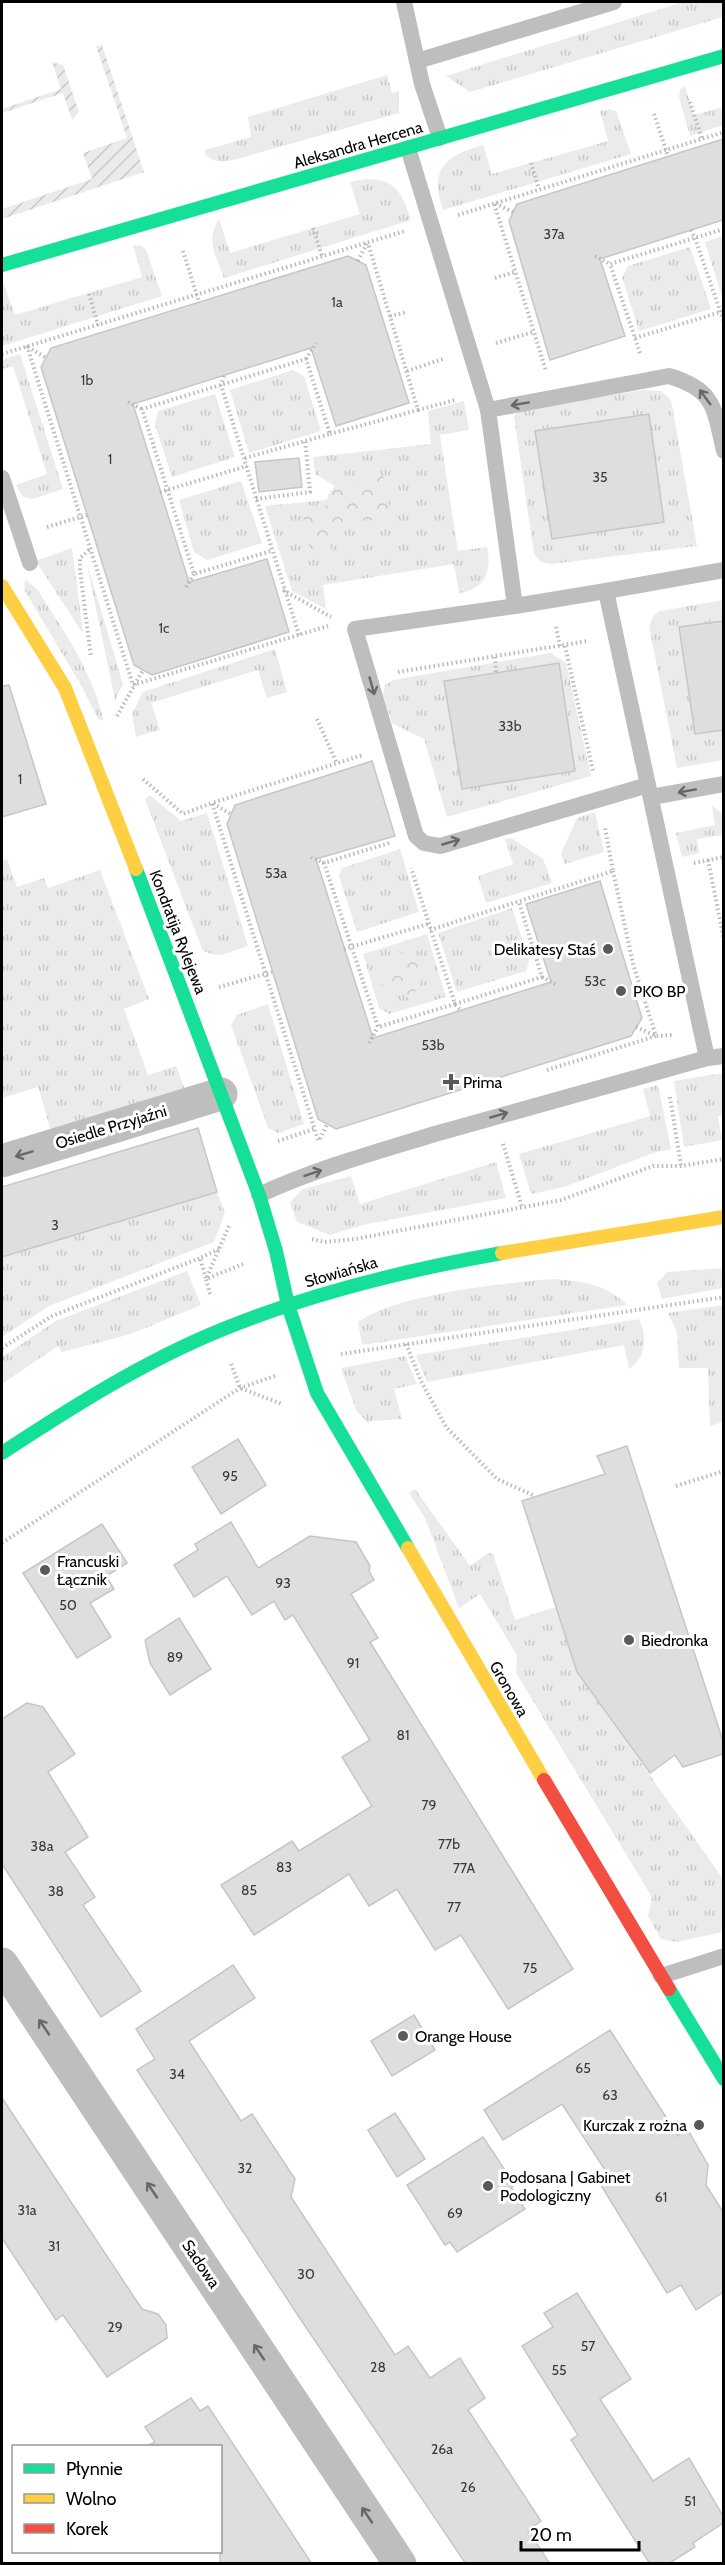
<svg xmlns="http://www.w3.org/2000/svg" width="725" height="2565" font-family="Cabin,sans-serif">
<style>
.grass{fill:url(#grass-tufts);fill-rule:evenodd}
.park{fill:url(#park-crowns)}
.garden{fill:url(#garden-furrows)}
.building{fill:#dedede;stroke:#c6c6c6;stroke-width:1.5}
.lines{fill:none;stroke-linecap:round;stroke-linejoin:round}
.path{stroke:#b9b9b9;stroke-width:4;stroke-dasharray:1.5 3;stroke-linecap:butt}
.lane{stroke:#bebebe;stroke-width:16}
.street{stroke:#bebebe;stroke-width:33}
.fast{stroke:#16e098;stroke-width:14}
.slow{stroke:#ffcf43;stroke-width:14}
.jam{stroke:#f24e42;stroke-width:14}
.oneway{stroke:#686868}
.poi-dot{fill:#595959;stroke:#fff;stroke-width:2}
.labels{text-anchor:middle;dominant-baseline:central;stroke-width:6;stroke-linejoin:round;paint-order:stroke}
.number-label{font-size:14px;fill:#383838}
.street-label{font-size:16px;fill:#000;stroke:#fff}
.poi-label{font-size:16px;fill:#000;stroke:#fff;text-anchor:start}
</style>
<defs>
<pattern id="grass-tufts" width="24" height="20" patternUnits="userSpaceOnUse" patternTransform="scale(1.5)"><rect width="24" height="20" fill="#ebebeb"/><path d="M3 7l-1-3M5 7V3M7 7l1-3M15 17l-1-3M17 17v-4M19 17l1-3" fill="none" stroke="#c8c8c8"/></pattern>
<pattern id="park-crowns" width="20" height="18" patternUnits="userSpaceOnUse" patternTransform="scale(1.5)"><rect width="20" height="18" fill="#ebebeb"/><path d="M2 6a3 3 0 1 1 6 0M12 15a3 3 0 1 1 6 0" fill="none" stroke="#c8c8c8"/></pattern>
<pattern id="garden-furrows" width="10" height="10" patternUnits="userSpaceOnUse" patternTransform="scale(1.5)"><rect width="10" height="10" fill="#ebebeb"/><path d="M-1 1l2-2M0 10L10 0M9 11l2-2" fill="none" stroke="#c8c8c8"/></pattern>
</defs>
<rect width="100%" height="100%" fill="#fff"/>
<g class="grass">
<polygon points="683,2 723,2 723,17 470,92 446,76"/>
<path d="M387 75 392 93 399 91V113L241 158C227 161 215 165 205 154V150L251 137 248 117Z"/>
<polygon points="685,86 694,115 723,107 723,125 690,136 679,97 680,90"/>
<path d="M609 109 616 111 631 154 443 210C429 169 445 156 483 145L492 174 608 141 600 111Z"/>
<path d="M366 179C397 179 402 194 411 220L224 278C216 255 205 240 219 219L230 253 360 214 350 182Z"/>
<polygon points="723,236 724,236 723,300 705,242"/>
<polygon points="133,245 142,246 146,250 162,296 2,346 2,283 3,282 15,315 142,277"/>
<polygon points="690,247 711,309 639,331 622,277 628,266"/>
<polygon points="20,354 63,489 32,499 23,497 16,485 47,474 13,366 2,369 2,360"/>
<polygon points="293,370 304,376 321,431 249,453 230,390"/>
<polygon points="645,390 661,391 671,400 697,546 552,564 541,562 534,554 514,416 520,411 558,403"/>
<polygon points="215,394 235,457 172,477 155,425 158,411"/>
<path d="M464 401 469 430 440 435 458 551 487 547C492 571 485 590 459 593L454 564 323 585 326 609 292 591 265 506 327 500 335 486 315 474 313 457 431 444 428 411Z"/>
<polygon points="241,481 262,543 207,560 194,552 179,500"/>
<polygon points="72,548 83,634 36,561"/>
<polygon points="86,560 123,684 115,700"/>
<path d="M26 580 37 589C66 635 90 667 104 721L98 719 82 687 25 591 24 584Z"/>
<polygon points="723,600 723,621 679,628 696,734 723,730 723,760 677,768 649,626 654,615 660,611"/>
<polygon points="275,649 287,692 267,698 258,670 151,703 160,730 136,737 132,714 143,692"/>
<path d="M551 653 566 663 591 776 447 817 424 739 392 723 383 695 385 685 394 680 415 676ZM444 682 569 731 575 771 462 789 456 748 455 714H449Z"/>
<path d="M150 795 181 821 207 813 248 946C232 951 216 961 202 949L145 799Z"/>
<polygon points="712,806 723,814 723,835 697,839 699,853 682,857 676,833 715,825"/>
<polygon points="595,812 604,852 565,864 561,854 577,818"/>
<polygon points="511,838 543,859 552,883 486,903 478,876 513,864 505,839"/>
<polygon points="400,849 419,912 357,932 339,876 342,868"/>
<polygon points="7,859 17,887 44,878 48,888 100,870 149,999 124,1009 148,1075 176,1066 187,1094 52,1134 38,1087 2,1098 2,860"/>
<polygon points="512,908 529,961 526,971 457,992 438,933"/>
<polygon points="427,934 446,997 389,1014 379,1008 363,954"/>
<polygon points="268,1004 304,1124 278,1133 268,1128 231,1025 237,1015"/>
<polygon points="723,1073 723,1115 718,1116 722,1140 684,1147 674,1081"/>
<polygon points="658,1085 671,1149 653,1153 564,1187 531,1194 519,1154 650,1116 643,1089"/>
<polygon points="496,1162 506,1198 367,1224 330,1235 297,1222 290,1202 303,1189 351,1176 360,1204"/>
<polygon points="217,1192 225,1213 214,1242 49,1306 2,1337 2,1257"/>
<polygon points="723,1268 723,1288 662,1299 657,1283 667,1272"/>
<polygon points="187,1271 201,1305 131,1334 62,1352 58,1346 2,1384 2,1357 56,1321"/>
<path d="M553 1279C582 1281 606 1284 627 1305L362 1345 358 1322C396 1294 505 1283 553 1279Z"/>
<polygon points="723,1305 723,1422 710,1426 708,1368 679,1368 677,1332 668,1313"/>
<path d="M639 1319C647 1335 647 1358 629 1369L624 1345 427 1382 416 1355Z"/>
<polygon points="405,1356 417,1384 394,1389 402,1419 372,1421 368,1423 356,1410 341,1368"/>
<polygon points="415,1489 470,1566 488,1553 493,1554 515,1620 556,1607 577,1672 723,1879 723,1932 676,1942 661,1939 648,1916 652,1897 516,1673 517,1655 480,1594 459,1608 425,1518 409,1493"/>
</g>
<g class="park">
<polygon points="383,476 391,514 327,528 332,551 311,555 302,512 326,508 328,495 336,485"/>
<polygon points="397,950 429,968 411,999 379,983"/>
</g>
<g class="garden">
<polygon points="102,45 144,172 2,219 2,209 92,179 83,153 127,138 96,46"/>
<polygon points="52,62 63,65 79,112 72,120 63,93 2,113 2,109 61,89"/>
</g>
<g class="building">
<polygon points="723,139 723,220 600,259 625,336 550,360 509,221 517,204"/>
<polygon points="348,256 366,265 409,403 336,426 311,348 133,404 189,582 267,559 289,632 152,675 134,665 41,367 51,348"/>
<polygon points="649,414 664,522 552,539 535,431"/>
<polygon points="299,458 302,487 259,492 255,462"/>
<polygon points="723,621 723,730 695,734 679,627"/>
<polygon points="559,663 575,771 462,789 444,681"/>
<polygon points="9,685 46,804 2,817 2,686"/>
<polygon points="372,761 395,836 316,859 373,1038 551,982 526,904 600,881 642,1018 631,1036 336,1129 318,1119 227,824 235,805"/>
<polygon points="198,1128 217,1192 2,1257 2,1187"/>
<polygon points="238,1439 266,1485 221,1514 192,1467"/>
<polygon points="627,1446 723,1741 723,1754 683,1767 675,1755 650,1773 577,1672 522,1501 605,1474 597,1456"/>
<polygon points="231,1522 258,1568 310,1536 356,1542 370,1566 369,1571 374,1580 351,1594 378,1638 370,1642 573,1969 508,2009 461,1935 435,1950 397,1889 369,1906 349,1874 254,1935 221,1885 292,1841 299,1851 372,1806 342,1757 370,1740 293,1615 285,1620 274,1601 252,1615 227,1576 194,1597 174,1565 198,1550 195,1544"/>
<polygon points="102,1524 127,1563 106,1576 114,1589 90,1603 111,1637 77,1658 23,1573"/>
<polygon points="179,1618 211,1669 170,1695 150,1663 145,1640"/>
<polygon points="27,1703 43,1707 75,1754 48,1772 88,1837 65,1852 95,1897 83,1905 141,1991 101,2017 2,1864 2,1719"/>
<polygon points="233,1965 255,1998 189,2041 241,2121 252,2114 295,2179 291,2197 395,2355 408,2346 430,2378 460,2358 485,2398 468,2410 541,2521 528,2530 550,2564 466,2564 301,2320 137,2070 155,2059 136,2029"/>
<polygon points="414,2015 435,2050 392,2076 371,2041"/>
<polygon points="610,2030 678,2136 685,2125 708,2165 706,2185 723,2212 723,2292 696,2310 681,2285 667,2293 599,2182 609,2176 562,2104 503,2140 484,2110"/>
<polygon points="2,2098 142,2309 158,2314 166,2325 167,2338 107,2377 63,2315 56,2320 2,2238"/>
<polygon points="395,2113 425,2159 397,2177 368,2130"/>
<polygon points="483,2137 515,2185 511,2187 525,2209 457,2252 450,2242 445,2245 407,2185"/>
<polygon points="577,2293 631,2379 600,2399 653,2481 689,2458 723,2516 723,2523 693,2543 695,2547 668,2564 650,2564 571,2440 578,2435 522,2346 553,2327 544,2313"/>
<polygon points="191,2398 200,2411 208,2406 312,2564 220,2564 220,2446 147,2446 155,2442 145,2427"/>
</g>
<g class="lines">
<g class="path">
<polyline points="690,102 702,139"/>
<polyline points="654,114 668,156"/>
<polyline points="531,163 539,189"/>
<polyline points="513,212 494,203 546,371"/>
<polyline points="458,215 724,132"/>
<polyline points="313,228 322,256"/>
<polyline points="691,230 695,238 724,322"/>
<polyline points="183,251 199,302"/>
<polyline points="595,256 610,264"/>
<polyline points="358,261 367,243"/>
<polyline points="495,278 515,272"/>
<polyline points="89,294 98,325"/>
<polyline points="390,316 407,312"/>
<polyline points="635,338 724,311"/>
<polyline points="496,343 533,332"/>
<polyline points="27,346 133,685"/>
<polyline points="28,347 46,358"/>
<polyline points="640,353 610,264 724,229"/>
<polyline points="2,354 405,231"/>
<polyline points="306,359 316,343"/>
<polyline points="407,371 443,359"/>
<polyline points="224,376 221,385 299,635"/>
<polyline points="128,402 142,409"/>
<polyline points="418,410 455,400"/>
<polyline points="330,434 418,410 368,243"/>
<polyline points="245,458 330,434 306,359 142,409 194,574 271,551"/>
<polyline points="160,492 247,466"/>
<polyline points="256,499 310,492 305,440"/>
<polyline points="47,527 87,515"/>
<polyline points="89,550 80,558 80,570 91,657"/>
<polyline points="186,587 194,574"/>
<polyline points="283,590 331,617"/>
<polyline points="556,627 560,647"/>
<polyline points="565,646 593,771"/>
<polyline points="495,657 496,673"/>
<polyline points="398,672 588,641"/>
<polyline points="133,685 328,626"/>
<polyline points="117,716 143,670"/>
<polyline points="317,719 337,764"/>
<polyline points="143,779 183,814 212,803 231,814"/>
<polyline points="389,843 324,863 378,1027 455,1004 411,868"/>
<polyline points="311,857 324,863"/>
<polyline points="708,860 724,940"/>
<polyline points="694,863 724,857"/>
<polyline points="430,930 613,871 605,828"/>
<polyline points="344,949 428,924"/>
<polyline points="542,977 557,985"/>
<polyline points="219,987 272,972"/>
<polyline points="455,1004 542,977 519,902"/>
<polyline points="455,1005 462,1011"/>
<polyline points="636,1027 656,1036 672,1035"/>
<polyline points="369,1043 378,1027"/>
<polyline points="547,1070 656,1036 633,964 613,871"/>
<polyline points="670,1097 681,1166"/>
<polyline points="320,1139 327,1124"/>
<polyline points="318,1140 212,803 363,755"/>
<polyline points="278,1141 314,1129"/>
<polyline points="503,1144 522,1207"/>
<polyline points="312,1239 325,1242 355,1239 561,1200 653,1166 681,1166 724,1159"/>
<polyline points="219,1249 200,1258 206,1279 229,1226"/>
<polyline points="210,1294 206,1279 243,1264"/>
<polyline points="406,1344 421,1381 446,1427 497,1479 535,1496"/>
<polyline points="2,1348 52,1316 200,1258"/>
<polyline points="341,1354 724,1297"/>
<polyline points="231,1364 240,1388 282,1404"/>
<polyline points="676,1486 724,1471"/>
<polyline points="2,1543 240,1388 275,1376"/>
</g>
<g class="lane">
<polyline points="404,2 422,84 440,138"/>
<polyline points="417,61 614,2"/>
<polyline points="408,148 488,410 515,606 606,591 707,1058"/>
<path d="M488 410 669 376C716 390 714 409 724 451"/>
<polyline points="2,478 30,563"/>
<polyline points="606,591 724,570"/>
<polyline points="515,606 355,629 416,836 424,843 440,846 648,785"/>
<polyline points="651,797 724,784"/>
<path d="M259 1195C315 1169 376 1152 435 1134 526 1108 617 1084 707 1058L724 1056"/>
<polyline points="661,1976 724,1956"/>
</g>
<g class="street">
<polyline points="2,1161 221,1094"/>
<polyline points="2,1964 400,2564"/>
</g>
<g class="fast">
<polyline points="2,265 724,56"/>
<polyline points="136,869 259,1195 276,1251 288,1305 317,1393 408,1548"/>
<path d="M2 1453C72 1407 143 1362 221 1330 311 1293 406 1270 502 1253"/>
<polyline points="669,1989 724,2079"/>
</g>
<g class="slow">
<polyline points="2,586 65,688 136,869"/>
<polyline points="502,1253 724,1217"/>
<polyline points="408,1548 544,1780"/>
</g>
<polyline class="jam" points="544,1780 669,1989"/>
</g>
<defs><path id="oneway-shaft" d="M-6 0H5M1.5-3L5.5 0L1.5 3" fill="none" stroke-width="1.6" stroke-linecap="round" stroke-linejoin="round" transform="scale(1.5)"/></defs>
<g class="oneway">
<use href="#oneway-shaft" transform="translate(705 397) rotate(-126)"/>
<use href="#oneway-shaft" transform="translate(520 404) rotate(170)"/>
<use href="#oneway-shaft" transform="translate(372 686) rotate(74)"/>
<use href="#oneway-shaft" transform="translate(687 791) rotate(170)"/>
<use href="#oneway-shaft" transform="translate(451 842) rotate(-16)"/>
<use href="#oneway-shaft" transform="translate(499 1115) rotate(-16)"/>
<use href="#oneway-shaft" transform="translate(24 1154) rotate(163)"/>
<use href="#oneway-shaft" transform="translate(313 1173) rotate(-19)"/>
<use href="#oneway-shaft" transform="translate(44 2027) rotate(-124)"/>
<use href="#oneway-shaft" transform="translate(152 2190) rotate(-124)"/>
<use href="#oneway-shaft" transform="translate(259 2352) rotate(-124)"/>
<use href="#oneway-shaft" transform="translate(367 2515) rotate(-124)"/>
</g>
<g class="poi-dot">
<circle cx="608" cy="949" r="6"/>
<circle cx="621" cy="991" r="6"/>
<path d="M448 1073h6v6h6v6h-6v6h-6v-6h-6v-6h6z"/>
<circle cx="45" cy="1570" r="6"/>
<circle cx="629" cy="1640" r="6"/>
<circle cx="403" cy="2036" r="6"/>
<circle cx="699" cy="2125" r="6"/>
<circle cx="488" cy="2186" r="6"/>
</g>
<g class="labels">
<g class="number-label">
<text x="554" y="234">37a</text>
<text x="337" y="302">1a</text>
<text x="87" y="380">1b</text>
<text x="110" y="459">1</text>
<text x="600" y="477">35</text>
<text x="164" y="628">1c</text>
<text x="510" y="726">33b</text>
<text x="20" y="779">1</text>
<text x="276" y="873">53a</text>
<text x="595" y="981">53c</text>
<text x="433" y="1045">53b</text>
<text x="55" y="1225">3</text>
<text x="230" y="1476">95</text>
<text x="283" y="1583">93</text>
<text x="68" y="1605">50</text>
<text x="175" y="1657">89</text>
<text x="353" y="1663">91</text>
<text x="403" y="1735">81</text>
<text x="429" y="1805">79</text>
<text x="449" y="1844">77b</text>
<text x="42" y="1846">38a</text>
<text x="284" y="1867">83</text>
<text x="464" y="1868">77A</text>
<text x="249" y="1890">85</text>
<text x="56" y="1891">38</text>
<text x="454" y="1907">77</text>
<text x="530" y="1968">75</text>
<text x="583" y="2068">65</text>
<text x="177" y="2074">34</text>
<text x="610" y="2095">63</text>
<text x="245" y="2168">32</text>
<text x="661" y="2197">61</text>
<text x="27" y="2210">31a</text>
<text x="455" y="2213">69</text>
<text x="54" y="2246">31</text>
<text x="306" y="2274">30</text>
<text x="115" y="2327">29</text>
<text x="588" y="2346">57</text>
<text x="378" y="2367">28</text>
<text x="559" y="2370">55</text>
<text x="442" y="2449">26a</text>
<text x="468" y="2487">26</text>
<text x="690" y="2501">51</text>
</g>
<g class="street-label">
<text transform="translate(358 145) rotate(-16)">Aleksandra Hercena</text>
<text transform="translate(178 932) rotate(69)">Kondratija Rylejewa</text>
<text transform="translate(111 1127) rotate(-17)">Osiedle Przyjaźni</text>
<text transform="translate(341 1272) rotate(-16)">Słowiańska</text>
<text transform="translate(509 1689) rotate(60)">Gronowa</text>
<text transform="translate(201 2264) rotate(56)">Sadowa</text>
</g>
<g class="poi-label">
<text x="596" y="949" text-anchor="end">Delikatesy Staś</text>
<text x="633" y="991">PKO BP</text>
<text x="463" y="1082">Prima</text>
<text x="57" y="1561">Francuski<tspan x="57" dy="18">Łącznik</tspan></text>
<text x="641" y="1640">Biedronka</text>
<text x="415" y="2036">Orange House</text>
<text x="687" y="2125" text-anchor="end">Kurczak z rożna</text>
<text x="500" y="2177">Podosana | Gabinet<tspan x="500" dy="18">Podologiczny</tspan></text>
</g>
</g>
<rect width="725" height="2565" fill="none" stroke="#000000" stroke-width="6"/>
<rect x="12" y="2445" width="210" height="108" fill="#ffffff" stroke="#999999" stroke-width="1.5"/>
<rect x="24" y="2464" width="30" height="9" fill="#16e098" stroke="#999999" stroke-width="1.5"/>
<text x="66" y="2475" font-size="18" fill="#000000">Płynnie</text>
<rect x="24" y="2494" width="30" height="9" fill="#ffcf43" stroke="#999999" stroke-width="1.5"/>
<text x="66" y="2505" font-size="18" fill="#000000">Wolno</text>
<rect x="24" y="2524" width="30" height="9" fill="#f24e42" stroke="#999999" stroke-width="1.5"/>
<text x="66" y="2535" font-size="18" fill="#000000">Korek</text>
<path d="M521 2541v9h118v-9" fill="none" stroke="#000000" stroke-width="3"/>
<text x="530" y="2541" font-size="18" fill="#000000" stroke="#ffffff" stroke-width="4.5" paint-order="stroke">20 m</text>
</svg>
